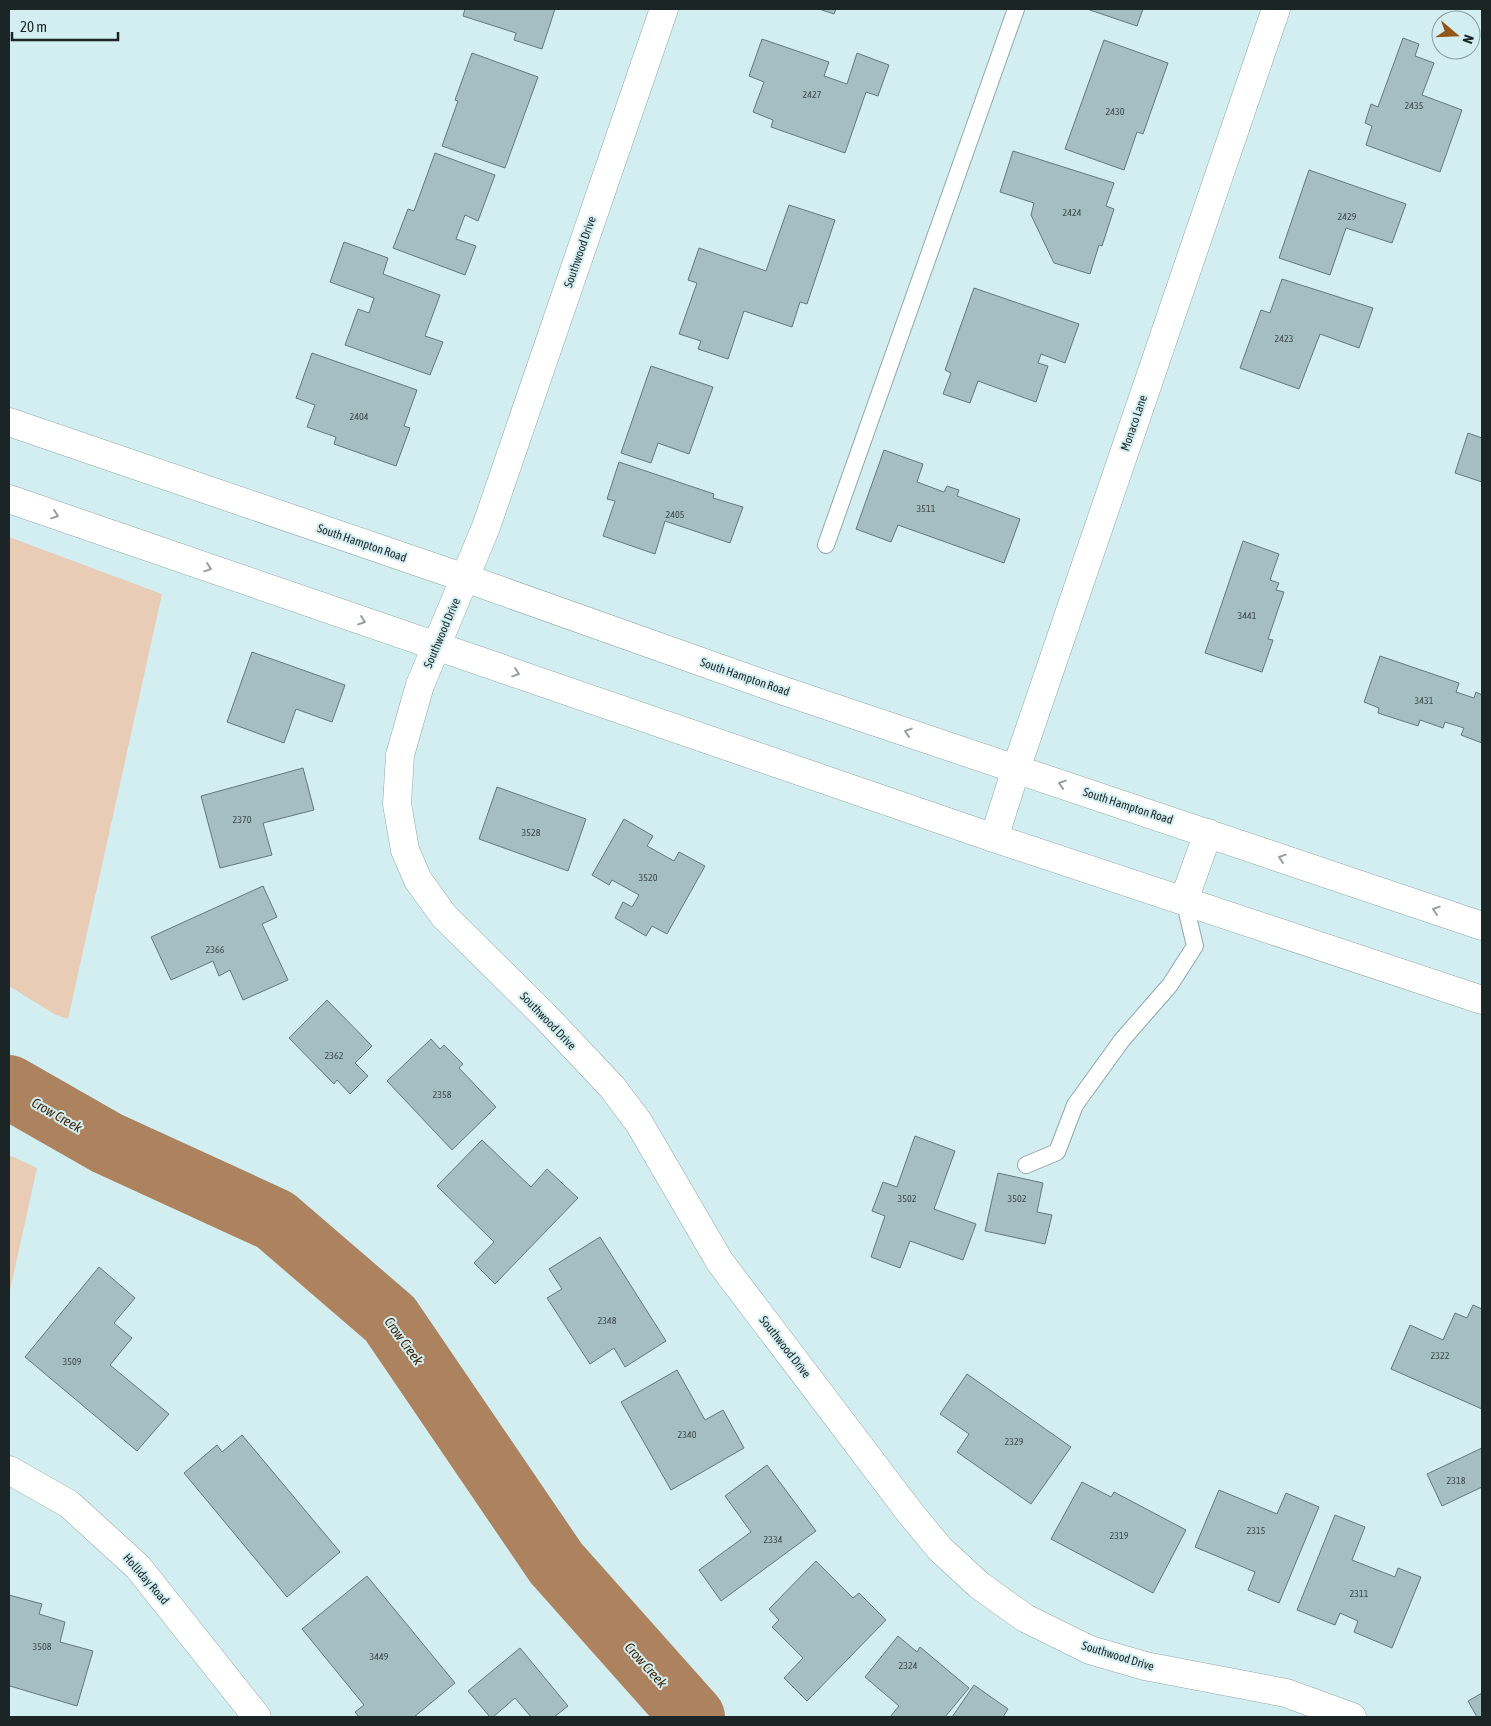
<svg xmlns="http://www.w3.org/2000/svg" width="1491" height="1726" font-family="'Asap Condensed',sans-serif">
<style>
.green{fill:#e8ccb6}
.lines{fill:none;stroke-linecap:round;stroke-linejoin:round}
.river{stroke:#ac825f;stroke-width:64}
.building{fill:#a5bec1;stroke:#61797b}
.service-casing{stroke:#8fa8aa;stroke-width:18}
.minor-casing{stroke:#8fa8aa;stroke-width:29}
.secondary-casing{stroke:#8fa8aa;stroke-width:29}
.service{stroke:#fff;stroke-width:16}
.minor{stroke:#fff;stroke-width:28}
.secondary{stroke:#fff;stroke-width:28}
.oneway{stroke:#989d9d}
.labels{text-anchor:middle;dominant-baseline:central;stroke-width:4;stroke-linejoin:round;paint-order:stroke}
.number-label{font-size:10px;fill:#3e4b4d}
.street-label{font-size:12px;fill:#1b2526;stroke:#d3eef1}
.water-label{font-size:14px;font-style:italic;fill:#432508;stroke:#d3eef1}
</style>
<rect width="100%" height="100%" fill="#d3eef1"/>
<g class="green">
<polygon points="9,537 162,594 68,1019 56,1015 9,986"/>
<polygon points="9,1155 37,1168 9,1295"/>
</g>
<g class="lines">
<polyline class="river" points="9,1087 107,1143 275,1220 390,1319 556,1563 693,1717"/>
</g>
<g class="building">
<polygon points="465,9 555,9 542,49 514,40 516,33 463,16"/>
<polygon points="819,9 836,9 834,14"/>
<polygon points="1087,9 1143,9 1137,26"/>
<polygon points="1403,38 1419,44 1415,56 1434,63 1422,95 1462,110 1440,172 1366,145 1372,126 1365,123 1371,104 1378,107"/>
<polygon points="762,39 829,62 824,76 847,84 857,53 889,65 878,96 866,92 845,153 771,127 773,120 753,112 764,82 749,76"/>
<polygon points="1104,40 1168,63 1143,134 1137,132 1124,170 1065,149"/>
<polygon points="472,53 538,77 505,168 442,146 458,101 455,100"/>
<polygon points="1013,151 1114,183 1106,206 1114,209 1102,246 1099,245 1090,274 1054,263 1031,215 1034,203 1000,192"/>
<polygon points="435,153 495,175 478,221 465,215 456,239 476,246 465,275 393,248 408,209 414,211"/>
<polygon points="1309,170 1406,204 1392,243 1346,228 1330,275 1279,258"/>
<polygon points="789,205 835,220 807,304 800,302 792,327 744,311 728,359 698,349 701,341 679,334 697,283 688,280 699,248 766,271"/>
<polygon points="344,242 388,258 383,274 440,295 425,336 443,342 430,375 345,345 358,309 369,313 374,298 330,282"/>
<polygon points="1282,279 1373,308 1359,348 1320,334 1299,389 1240,368 1261,310 1270,313"/>
<polygon points="974,288 1079,324 1065,363 1041,354 1038,363 1048,366 1036,402 978,381 970,403 943,394 951,373 945,370"/>
<polygon points="312,353 417,390 404,426 410,428 396,466 334,444 336,437 307,427 315,405 296,398"/>
<polygon points="651,366 713,387 689,454 658,443 651,463 621,453"/>
<polygon points="1468,433 1482,438 1482,482 1455,473"/>
<polygon points="884,450 923,464 917,482 944,492 947,486 959,490 957,496 1020,519 1004,563 898,525 891,542 856,529"/>
<polygon points="619,462 714,494 713,498 743,507 730,543 665,521 655,554 603,536 615,501 607,499"/>
<polygon points="1243,541 1279,554 1270,580 1279,583 1276,590 1284,592 1268,639 1273,640 1262,672 1205,653"/>
<polygon points="252,652 345,685 332,722 296,709 284,743 227,722"/>
<polygon points="1380,656 1459,683 1456,692 1474,698 1476,692 1482,695 1482,743 1461,735 1464,728 1445,722 1443,728 1420,720 1418,726 1378,713 1379,708 1364,702"/>
<polygon points="303,768 314,810 263,823 272,855 220,868 201,796"/>
<polygon points="497,787 586,819 568,871 479,839"/>
<polygon points="624,819 653,836 647,846 674,861 679,852 705,866 667,934 652,926 646,936 615,918 623,902 632,907 639,895 612,880 609,885 592,875"/>
<polygon points="263,886 277,917 262,924 288,980 243,1000 230,970 219,976 213,961 171,980 151,937"/>
<polygon points="327,1000 372,1046 355,1063 368,1076 350,1094 337,1080 334,1084 289,1038"/>
<polygon points="431,1039 440,1049 444,1045 463,1064 459,1068 496,1107 452,1150 387,1081"/>
<polygon points="915,1136 955,1151 934,1209 976,1224 963,1260 910,1241 900,1268 871,1257 885,1216 872,1211 883,1182 897,1187"/>
<polygon points="482,1140 531,1187 547,1169 578,1198 495,1284 474,1263 494,1242 437,1186"/>
<polygon points="998,1173 1043,1183 1037,1212 1052,1215 1045,1244 985,1231"/>
<polygon points="600,1237 666,1341 625,1367 614,1348 590,1364 547,1298 562,1289 549,1269"/>
<polygon points="99,1267 135,1298 114,1323 132,1338 110,1365 169,1414 137,1451 25,1357"/>
<polygon points="1473,1305 1482,1309 1482,1409 1391,1369 1410,1325 1443,1340 1455,1313 1467,1318"/>
<polygon points="677,1370 705,1420 723,1410 744,1448 671,1490 621,1402"/>
<polygon points="967,1374 1071,1447 1031,1504 957,1452 969,1434 940,1414"/>
<polygon points="242,1435 340,1552 287,1597 184,1473 217,1445 222,1452"/>
<polygon points="1482,1448 1482,1489 1482,1487 1442,1506 1427,1474"/>
<polygon points="767,1465 816,1531 721,1601 699,1570 751,1532 725,1496"/>
<polygon points="1082,1482 1111,1497 1114,1492 1186,1530 1153,1593 1051,1539"/>
<polygon points="1219,1490 1277,1514 1286,1493 1319,1507 1279,1603 1248,1590 1255,1572 1195,1547"/>
<polygon points="1335,1515 1365,1527 1352,1560 1395,1577 1398,1568 1421,1577 1392,1648 1354,1632 1358,1621 1340,1613 1335,1625 1297,1610"/>
<polygon points="816,1561 853,1598 859,1593 886,1620 807,1701 784,1678 803,1658 772,1627 779,1620 769,1609"/>
<polygon points="367,1576 455,1683 414,1717 359,1717 355,1712 364,1705 302,1629"/>
<polygon points="9,1595 42,1604 39,1614 65,1622 60,1642 93,1651 77,1706 10,1686 9,1689"/>
<polygon points="898,1636 917,1652 920,1647 969,1688 945,1717 890,1717 899,1706 865,1677"/>
<polygon points="520,1648 568,1706 554,1717 531,1717 515,1698 493,1717 490,1717 468,1691"/>
<polygon points="974,1685 1008,1709 1003,1717 952,1717"/>
<polygon points="1482,1693 1482,1717 1477,1717 1468,1701"/>
</g>
<g class="lines">
<g class="service-casing">
<g id="service">
<polyline points="826,545 1016,9"/>
<polyline points="1026,1165 1057,1152 1075,1105 1122,1040 1170,985 1195,946 1184,900"/>
</g>
</g>
<g class="minor-casing">
<g id="minor">
<polyline points="664,9 486,527 420,685 400,755 397,804 405,850 418,880 444,916 544,1015 612,1087 639,1123 720,1262 911,1514 940,1549 979,1585 1025,1618 1090,1650 1145,1666 1286,1693 1352,1717"/>
<polyline points="994,838 1016,769 1276,9"/>
<polyline points="9,1470 69,1504 138,1567 257,1717"/>
</g>
</g>
<g class="secondary-casing">
<g id="secondary">
<polyline points="9,422 465,578 778,689 1482,926"/>
<polyline points="9,499 994,838 1482,1000"/>
<polyline points="1184,900 1208,833"/>
</g>
</g>
<use href="#service" class="service"/>
<use href="#minor" class="minor"/>
<use href="#secondary" class="secondary"/>
</g>
<defs><path id="oneway-chevron" d="M-2-3.5L2.5 0L-2 3.5" fill="none" stroke-width="1.6" stroke-linecap="round" stroke-linejoin="round" transform="scale(1.25)"/></defs>
<g class="oneway">
<use href="#oneway-chevron" transform="translate(55 515) rotate(19)"/>
<use href="#oneway-chevron" transform="translate(208 568) rotate(19)"/>
<use href="#oneway-chevron" transform="translate(362 621) rotate(19)"/>
<use href="#oneway-chevron" transform="translate(516 673) rotate(19)"/>
<use href="#oneway-chevron" transform="translate(908 732) rotate(-162)"/>
<use href="#oneway-chevron" transform="translate(1062 784) rotate(-162)"/>
<use href="#oneway-chevron" transform="translate(1282 858) rotate(-161)"/>
<use href="#oneway-chevron" transform="translate(1436 910) rotate(-161)"/>
</g>
<g class="labels">
<g class="number-label">
<text x="812" y="94">2427</text>
<text x="1414" y="105">2435</text>
<text x="1115" y="111">2430</text>
<text x="1072" y="212">2424</text>
<text x="1347" y="216">2429</text>
<text x="1284" y="338">2423</text>
<text x="359" y="416">2404</text>
<text x="926" y="508">3511</text>
<text x="675" y="514">2405</text>
<text x="1247" y="615">3441</text>
<text x="1424" y="700">3431</text>
<text x="242" y="819">2370</text>
<text x="531" y="832">3528</text>
<text x="648" y="877">3520</text>
<text x="215" y="949">2366</text>
<text x="334" y="1055">2362</text>
<text x="442" y="1094">2358</text>
<text x="907" y="1198">3502</text>
<text x="1017" y="1198">3502</text>
<text x="607" y="1320">2348</text>
<text x="1440" y="1355">2322</text>
<text x="72" y="1361">3509</text>
<text x="687" y="1434">2340</text>
<text x="1014" y="1441">2329</text>
<text x="1456" y="1480">2318</text>
<text x="1256" y="1530">2315</text>
<text x="1119" y="1535">2319</text>
<text x="773" y="1539">2334</text>
<text x="1359" y="1593">2311</text>
<text x="42" y="1646">3508</text>
<text x="379" y="1656">3449</text>
<text x="908" y="1665">2324</text>
</g>
<g class="street-label">
<text transform="translate(580 252) rotate(-71)">Southwood Drive</text>
<text transform="translate(1134 423) rotate(-71)">Monaco Lane</text>
<text transform="translate(362 543) rotate(19)">South Hampton Road</text>
<text transform="translate(442 633) rotate(-67)">Southwood Drive</text>
<text transform="translate(745 677) rotate(19)">South Hampton Road</text>
<text transform="translate(1128 806) rotate(18)">South Hampton Road</text>
<text transform="translate(548 1021) rotate(46)">Southwood Drive</text>
<text transform="translate(785 1347) rotate(52)">Southwood Drive</text>
<text transform="translate(146 1579) rotate(49)">Holliday Road</text>
<text transform="translate(1118 1656) rotate(17)">Southwood Drive</text>
</g>
<g class="water-label">
<text transform="translate(57 1115) rotate(30)">Crow Creek</text>
<text transform="translate(404 1341) rotate(54)">Crow Creek</text>
<text transform="translate(646 1665) rotate(48)">Crow Creek</text>
</g>
</g>
<rect width="1491" height="1726" fill="none" stroke="#1b2526" stroke-width="20"/>
<g transform="translate(1456 35) rotate(109)"><circle r="24" fill="#d3eef1" stroke="#899ea0"/>
<path d="M0-4L9 19L0 12L-9 19Z" fill="#935619"/>
<text y="-8" font-size="14" font-weight="bold" text-anchor="middle" fill="#1b2526">N</text>
</g>
<path d="M12 32v8h106v-8" fill="none" stroke="#1b2526" stroke-width="2.5"/>
<text x="20" y="32" font-size="15" fill="#1b2526" stroke="#d3eef1" stroke-width="4" paint-order="stroke">20 m</text>
</svg>
